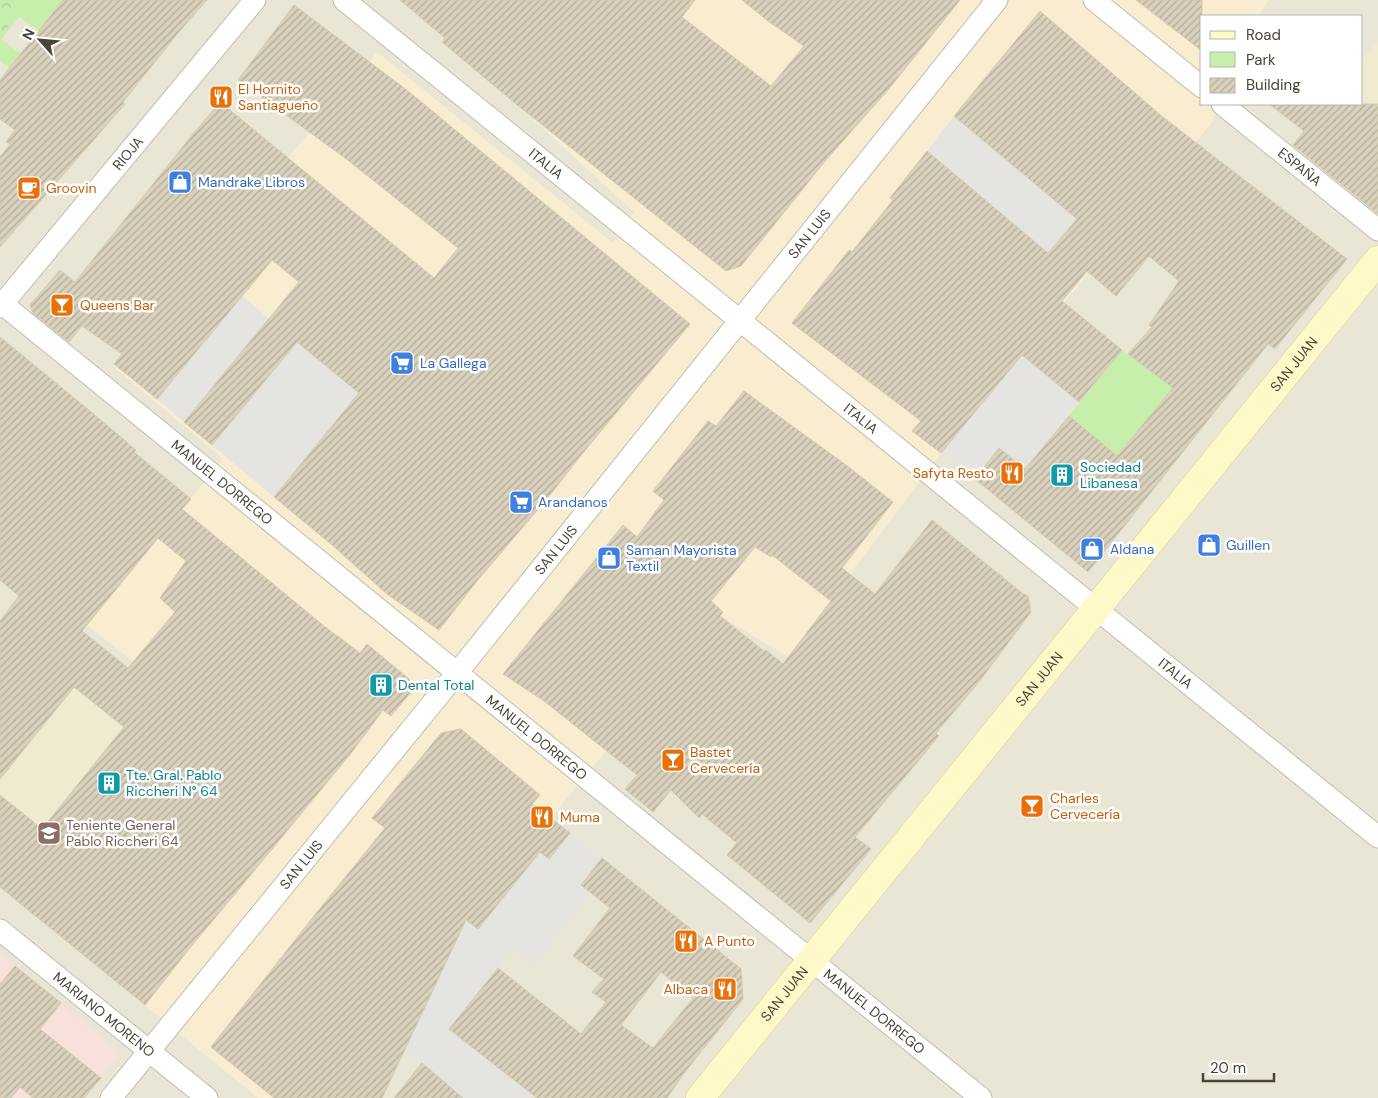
<svg xmlns="http://www.w3.org/2000/svg" width="1378" height="1098" font-family="'DM Sans',sans-serif">
<style>
.residential{fill:#eae6d5;fill-rule:evenodd}
.commercial{fill:#f9edd1}
.education{fill:#f0ebd0}
.medical{fill:#f7e1da}
.green{fill:#c8eeac}
.forest{fill:url(#forest-crowns)}
.parking{fill:#e6e4e0}
.building{fill:url(#building-hatch);stroke:#d4caae;fill-rule:evenodd}
.lines{fill:none;stroke-linecap:round;stroke-linejoin:round}
.street-casing{stroke:#c2bda9;stroke-width:23}
.secondary-casing{stroke:#dad092;stroke-width:29}
.street{stroke:#fff;stroke-width:21}
.secondary{stroke:#fff8c8;stroke-width:28}
.labels{text-anchor:middle;dominant-baseline:central;stroke-width:5;stroke-linejoin:round;paint-order:stroke}
.food-label{font-size:14px;fill:#c56008;stroke:#fff;text-anchor:start}
.street-label{font-size:14px;fill:#4a4435;stroke:#fff}
.shop-label{font-size:14px;fill:#366cbe;stroke:#fff;text-anchor:start}
.culture-label{font-size:14px;fill:#0d838f;stroke:#fff;text-anchor:start}
.education-label{font-size:14px;fill:#785e54;stroke:#fff;text-anchor:start}
</style>
<defs>
<pattern id="forest-crowns" width="20" height="18" patternUnits="userSpaceOnUse" patternTransform="scale(1.25)"><rect width="20" height="18" fill="#c8eeac"/><path d="M2 6a3 3 0 1 1 6 0M12 15a3 3 0 1 1 6 0" fill="none" stroke="#adcd95"/></pattern>
<pattern id="building-hatch" width="6" height="6" patternUnits="userSpaceOnUse" patternTransform="scale(1.25)"><rect width="6" height="6" fill="#d9d1bc"/><path d="M-1 1l2-2M0 6l6-6M5 7l2-2" fill="none" stroke="#b2ab9a"/></pattern>
</defs>
<rect width="100%" height="100%" fill="#f6f3e8"/>
<path class="residential" d="M0 0H1378V1098H0ZM1202 16H1362V104H1202Z"/>
<polygon class="commercial" points="584,0 1269,0 1258,16 1202,16 1202,104 1219,104 1213,121 944,449 788,657 719,615 466,920 378,1098 258,1098 33,914 156,776 262,861 307,806 200,715 87,625 223,459 113,366 377,52 613,243 634,212 516,104"/>
<g class="education">
<polygon points="1378,40 1378,211 1371,212 1291,147 1326,104 1362,104 1362,60"/>
<polygon points="105,649 191,719 33,914 0,887 0,779"/>
</g>
<polygon class="medical" points="0,954 121,1052 84,1098 0,1098"/>
<g class="green">
<polygon points="0,0 63,0 39,31 19,17 1,39 21,54 10,68 0,61"/>
<polygon points="1122,350 1173,388 1117,456 1069,416"/>
</g>
<polygon class="forest" points="0,0 11,0 17,9 16,15 0,40"/>
<g class="parking">
<polygon points="954,116 1077,219 1048,253 927,151"/>
<polygon points="242,296 359,393 274,497 157,399"/>
<polygon points="1022,355 1079,402 1025,469 999,449 975,479 941,453"/>
<polygon points="560,826 612,867 534,965 513,948 450,1029 537,1098 463,1098 404,1051 465,920 478,929"/>
</g>
<g class="building">
<polygon points="63,0 207,0 178,33 123,102 125,104 0,247 0,157 10,144 6,142 15,130 0,119 0,80"/>
<polygon points="400,0 695,0 682,17 771,86 804,46 768,21 742,0 960,0 888,90 826,160 741,266 726,271 516,104 442,42 445,38"/>
<polygon points="1136,0 1202,0 1202,51 1184,37"/>
<polygon points="294,5 408,91 690,324 582,454 546,500 477,581 439,630 387,594 331,544 274,497 359,393 297,342 212,445 184,422 299,282 272,260 157,399 114,364 122,354 82,326 69,342 33,313 30,305 60,270 75,282 193,134 220,102 434,278 458,248 349,161 238,80"/>
<polygon points="1040,11 1164,118 1347,259 1275,349 1268,344 1088,572 975,479 999,448 1025,469 1069,416 1117,456 1173,388 1128,354 1152,327 1149,325 1179,281 1149,256 1116,296 1087,271 1062,301 1122,350 1079,402 1022,355 941,453 912,431 921,421 792,323 849,250 852,252 893,200 890,198 927,151 1048,253 1077,219 954,116"/>
<polygon points="1269,104 1378,104 1378,214 1293,145 1304,131"/>
<path d="M0 337 84 406 136 450 134 452 191 499 182 509 324 626 360 653 367 644 409 679 411 692 391 716 383 710 352 752 230 900 193 944 145 1005 0 887V795L42 829 124 727 74 687 0 779V621L19 596 0 580ZM158 538 186 561 160 598 175 612 128 668 82 631Z"/>
<path d="M744 391 846 465 893 502 842 568 875 594 932 520 1022 593 1028 596 1031 612 979 682 936 733 939 736 855 837 871 849 810 923 727 855 737 843 702 814 699 818 671 790 653 812 625 789 637 775 544 701 503 674 623 525 637 537 664 500 653 491 708 421 716 426ZM755 547 771 557 772 555 831 601 783 664 766 650 765 652 720 616 723 612 711 601Z"/>
<polygon points="461,729 540,795 532,804 570,833 549,859 540,852 478,929 466,920 382,1098 274,1098 211,1047 310,921 385,828 372,818 441,733"/>
<path d="M602 858 741 969 743 999 685 1072 667 1098H537L449 1029 498 968 581 1034 606 1002 592 992 604 979 573 956 610 908 581 885ZM661 972 693 998 653 1048 621 1025Z"/>
<polygon points="15,966 61,1003 40,1029 101,1078 84,1098 33,1098 20,1087 11,1098 0,1098 0,984"/>
<polygon points="422,1063 463,1098 394,1098"/>
</g>
<g class="lines">
<g class="street-casing">
<g id="street">
<path id="s1" d="M344 0 1378 837"/>
<polyline points="1094,0 1202,87"/>
<path id="s2" d="M1222 104 1378 230"/>
<path id="s3" d="M0 302 981 1098"/>
<path id="s4" d="M0 307 255 0"/>
<path id="s5" d="M0 930 207 1098"/>
<path id="s6" d="M111 1098 457 673 997 0"/>
</g>
</g>
<g class="secondary-casing">
<g id="secondary">
<path id="s7" d="M700 1098 1378 260"/>
</g>
</g>
<use href="#street" class="street"/>
<use href="#secondary" class="secondary"/>
</g>
<defs>
<g id="restaurant-square" transform="scale(1.25)"><rect x="-9" y="-9" width="18" height="18" rx="4" fill="#e8710a" stroke="#fff"/><path d="M-5-6h1v4h1v-4h1v4h1v-4h1v5L-1.5 .5V6h-2V.5L-5-1ZM5-6V6H3V1.5H1.5Q1.5-4 5-6Z" fill="#fff"/></g>
<g id="shop-square" transform="scale(1.25)"><rect x="-9" y="-9" width="18" height="18" rx="4" fill="#3f7fe0" stroke="#fff"/><path d="M-5-2.5h2.3a2.7 3.5 0 0 1 5.4 0H5L5.5 6h-11ZM-1.5-2.5h3a1.5 2.3 0 0 0-3 0Z" fill="#fff"/></g>
<g id="cafe-square" transform="scale(1.25)"><rect x="-9" y="-9" width="18" height="18" rx="4" fill="#e8710a" stroke="#fff"/><path d="M-5.5-4.5H6V0H3Q3 3.5 0 3.5H-2.5Q-5.5 3.5-5.5 0ZM3-3.2v2h1.7v-2ZM-6 4.5H4V6H-6Z" fill="#fff"/></g>
<g id="bar-square" transform="scale(1.25)"><rect x="-9" y="-9" width="18" height="18" rx="4" fill="#e8710a" stroke="#fff"/><path d="M-6-5H6L.8 .8V4.5H3.5V6h-7V4.5H-.8V.8Z" fill="#fff"/></g>
<g id="supermarket-square" transform="scale(1.25)"><rect x="-9" y="-9" width="18" height="18" rx="4" fill="#3f7fe0" stroke="#fff"/><path d="M-6-5.5h2.5l.6 2H6L4.5 2H-2.5L-4.4-4H-6ZM-1.5 3.2a1.3 1.3 0 1 0 .1 0ZM3 3.2a1.3 1.3 0 1 0 .1 0Z" fill="#fff"/></g>
<g id="building-square" transform="scale(1.25)"><rect x="-9" y="-9" width="18" height="18" rx="4" fill="#0f9aa8" stroke="#fff"/><path d="M-4-6H4V6H1V3H-1V6H-4ZM-2.5-4.3h1.7v1.8h-1.7ZM.8-4.3h1.7v1.8H.8ZM-2.5-1h1.7V.8h-1.7ZM.8-1h1.7V.8H.8Z" fill="#fff"/></g>
<g id="school-square" transform="scale(1.25)"><rect x="-9" y="-9" width="18" height="18" rx="4" fill="#8d6e63" stroke="#fff"/><path d="M0-5L7-2L0 1L-7-2ZM-4 1L0 2.5L4 1V4Q0 6-4 4Z" fill="#fff"/></g>
</defs>
<g fill-rule="evenodd">
<use href="#restaurant-square" x="221" y="97"/>
<use href="#shop-square" x="180" y="182"/>
<use href="#cafe-square" x="29" y="188"/>
<use href="#bar-square" x="62" y="305"/>
<use href="#supermarket-square" x="402" y="363"/>
<use href="#restaurant-square" x="1012" y="473"/>
<use href="#building-square" x="1062" y="475"/>
<use href="#supermarket-square" x="521" y="502"/>
<use href="#shop-square" x="1209" y="545"/>
<use href="#shop-square" x="1092" y="549"/>
<use href="#shop-square" x="609" y="558"/>
<use href="#building-square" x="381" y="685"/>
<use href="#bar-square" x="673" y="760"/>
<use href="#building-square" x="109" y="783"/>
<use href="#bar-square" x="1032" y="806"/>
<use href="#restaurant-square" x="542" y="817"/>
<use href="#school-square" x="49" y="833"/>
<use href="#restaurant-square" x="686" y="941"/>
<use href="#restaurant-square" x="725" y="989"/>
</g>
<g class="labels">
<g class="food-label">
<text x="238" y="89">El Hornito<tspan x="238" dy="16">Santiagueño</tspan></text>
<text x="46" y="188">Groovin</text>
<text x="80" y="305">Queens Bar</text>
<text x="994" y="473" text-anchor="end">Safyta Resto</text>
<text x="690" y="752">Bastet<tspan x="690" dy="16">Cervecería</tspan></text>
<text x="1050" y="798">Charles<tspan x="1050" dy="16">Cervecería</tspan></text>
<text x="560" y="817">Muma</text>
<text x="704" y="941">A Punto</text>
<text x="708" y="989" text-anchor="end">Albaca</text>
</g>
<g class="street-label">
<text stroke="none"><textPath href="#s4" startOffset="200">RIOJA</textPath></text>
<text stroke="none"><textPath href="#s1" startOffset="260">ITALIA</textPath></text>
<text stroke="none"><textPath href="#s2" startOffset="100">ESPAÑA</textPath></text>
<text stroke="none"><textPath href="#s6" startOffset="1111">SAN LUIS</textPath></text>
<text stroke="none"><textPath href="#s7" startOffset="944">SAN JUAN</textPath></text>
<text stroke="none"><textPath href="#s1" startOffset="665">ITALIA</textPath></text>
<text stroke="none"><textPath href="#s3" startOffset="286">MANUEL DORREGO</textPath></text>
<text stroke="none"><textPath href="#s6" startOffset="706">SAN LUIS</textPath></text>
<text stroke="none"><textPath href="#s1" startOffset="1070">ITALIA</textPath></text>
<text stroke="none"><textPath href="#s7" startOffset="539">SAN JUAN</textPath></text>
<text stroke="none"><textPath href="#s3" startOffset="691">MANUEL DORREGO</textPath></text>
<text stroke="none"><textPath href="#s6" startOffset="301">SAN LUIS</textPath></text>
<text stroke="none"><textPath href="#s7" startOffset="134">SAN JUAN</textPath></text>
<text stroke="none"><textPath href="#s3" startOffset="1126">MANUEL DORREGO</textPath></text>
<text stroke="none"><textPath href="#s5" startOffset="134">MARIANO MORENO</textPath></text>
</g>
<g class="shop-label">
<text x="198" y="182">Mandrake Libros</text>
<text x="420" y="363">La Gallega</text>
<text x="538" y="502">Arandanos</text>
<text x="1226" y="545">Guillen</text>
<text x="1110" y="549">Aldana</text>
<text x="626" y="550">Saman Mayorista<tspan x="626" dy="16">Textil</tspan></text>
</g>
<g class="culture-label">
<text x="1080" y="467">Sociedad<tspan x="1080" dy="16">Libanesa</tspan></text>
<text x="398" y="685">Dental Total</text>
<text x="126" y="775">Tte. Gral. Pablo<tspan x="126" dy="16">Riccheri N° 64</tspan></text>
</g>
<g class="education-label">
<text x="66" y="825">Teniente General<tspan x="66" dy="16">Pablo Riccheri 64</tspan></text>
</g>
</g>
<rect x="1200" y="15" width="162" height="90" fill="#ffffff" stroke="#b7b4ae"/>
<rect x="1210" y="31" width="25" height="8" fill="#fff8c8" stroke="#b7b4ae"/>
<text x="1246" y="40" font-size="15" fill="#4a4435">Road</text>
<rect x="1210" y="52" width="25" height="15" fill="#c8eeac" stroke="#b7b4ae"/>
<text x="1246" y="65" font-size="15" fill="#4a4435">Park</text>
<rect x="1210" y="78" width="25" height="15" fill="url(#building-hatch)" stroke="#b7b4ae"/>
<text x="1246" y="90" font-size="15" fill="#4a4435">Building</text>
<g transform="translate(40 40) rotate(297)" stroke="#ffffff" stroke-width="4" paint-order="stroke">
<path d="M0-4L9 19L0 12L-9 19Z" fill="#4a4435"/>
<text y="-8" font-size="14" font-weight="bold" text-anchor="middle" fill="#4a4435">N</text>
</g>
<path d="M1203 1073v8h71v-8" fill="none" stroke="#4a4435" stroke-width="2.5"/>
<text x="1210" y="1073" font-size="15" fill="#4a4435" stroke="#ffffff" stroke-width="4" paint-order="stroke">20 m</text>
</svg>
